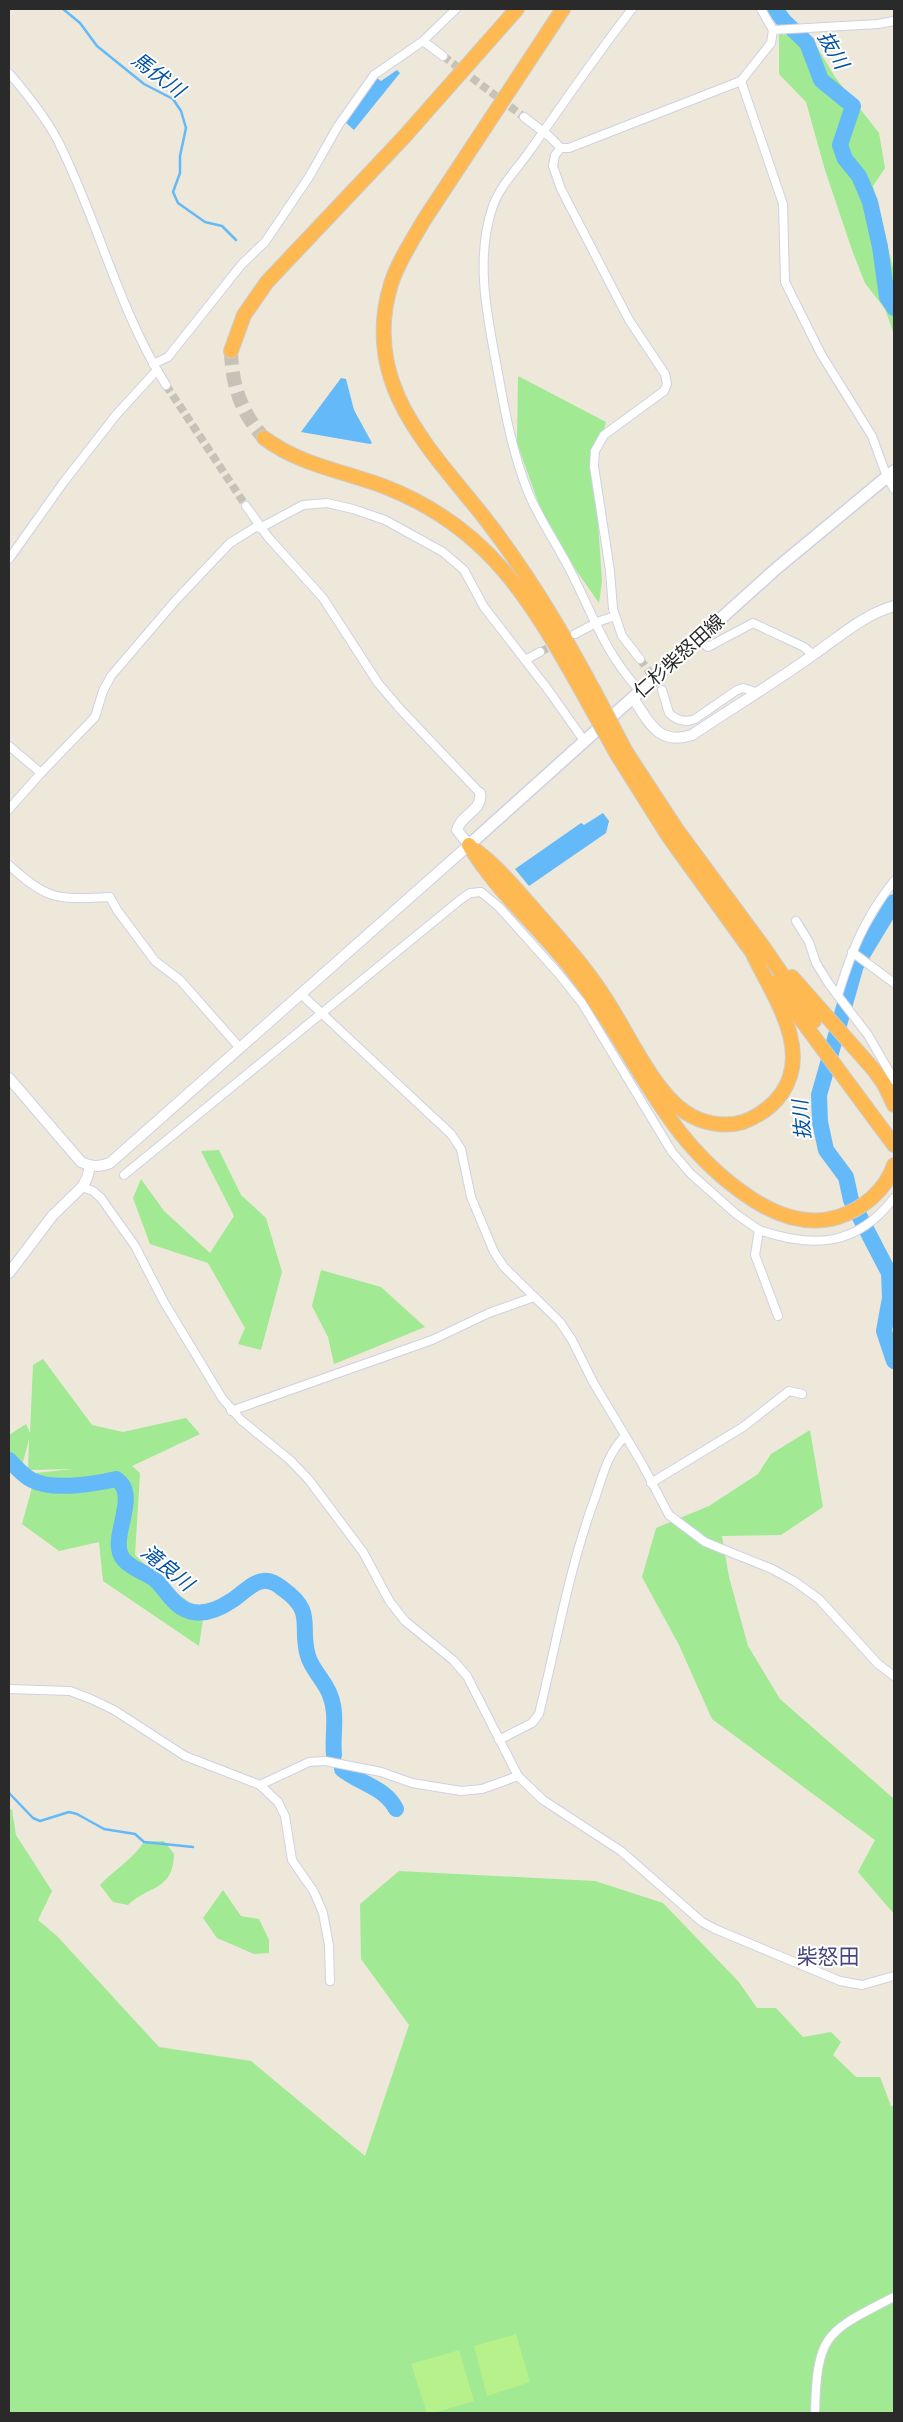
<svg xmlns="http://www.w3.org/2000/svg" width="903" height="2422" font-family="Jost,'Noto Sans JP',sans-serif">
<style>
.green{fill:#a1e992}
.pitch{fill:#b6f18c}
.water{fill:#64b9f8}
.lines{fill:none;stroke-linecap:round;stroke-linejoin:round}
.stream{stroke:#64b9f8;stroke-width:2.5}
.river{stroke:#64b9f8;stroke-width:16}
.minor-tunnel{stroke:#c6c2b7;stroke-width:8;stroke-dasharray:8 4;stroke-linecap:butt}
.motorway-tunnel{stroke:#c6c2b7;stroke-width:14;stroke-dasharray:14 7;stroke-linecap:butt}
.minor-casing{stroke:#cfd0e4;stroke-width:10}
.tertiary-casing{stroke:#cfd0e4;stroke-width:12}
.secondary-casing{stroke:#cfd0e4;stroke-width:14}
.motorway-casing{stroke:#ccc;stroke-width:16}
.minor{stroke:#fff;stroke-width:8}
.tertiary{stroke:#fff;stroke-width:10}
.secondary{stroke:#fff;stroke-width:11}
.motorway{stroke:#ffb953;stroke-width:14}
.motorway-bridge-casing{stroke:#ccc;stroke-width:16;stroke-linecap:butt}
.motorway-bridge{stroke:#ffb953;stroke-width:14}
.labels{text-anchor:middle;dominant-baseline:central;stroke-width:4;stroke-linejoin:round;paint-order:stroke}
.street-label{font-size:19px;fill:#2a2a2a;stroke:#fff}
.water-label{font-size:20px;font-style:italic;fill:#0253a5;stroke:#fff}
.quarter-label{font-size:21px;fill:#46477e;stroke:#fff}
</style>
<rect width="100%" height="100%" fill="#ede8da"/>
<g class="green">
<polygon points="779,34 811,37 835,77 879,133 885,168 873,186 894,272 894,334 885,309 865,283 852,250 825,170 806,102 779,74"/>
<polygon points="518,376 606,422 594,466 602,581 599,603 548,530 517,443"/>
<polygon points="219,1150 241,1195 266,1218 282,1272 261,1350 238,1344 245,1328 208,1263 150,1244 133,1198 141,1179 164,1211 210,1253 234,1216 201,1151"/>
<polygon points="321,1270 381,1287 425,1327 334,1364 328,1337 312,1306"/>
<polygon points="43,1359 92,1425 123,1432 186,1418 200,1434 132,1466 140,1473 135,1555 174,1591 204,1613 199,1646 103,1581 99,1542 59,1551 22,1524 36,1473 73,1469 28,1470 29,1439 23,1462 16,1475 9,1472 9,1435 26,1424 30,1433 33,1365"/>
<polygon points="810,1430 823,1507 781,1535 722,1536 729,1577 748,1646 780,1699 894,1799 894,1914 858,1872 875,1840 712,1719 679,1645 642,1577 656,1528 709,1506 758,1474 771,1454"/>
<polygon points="9,1808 12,1810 16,1835 52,1891 38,1920 57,1936 159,2047 251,2061 365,2156 409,2025 361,1959 360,1904 399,1871 595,1881 663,1903 738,1981 757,2008 776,2008 803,2037 831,2032 841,2042 833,2055 856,2077 880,2077 891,2106 894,2106 894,2413 9,2413"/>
<path d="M164 1841 174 1854C173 1891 149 1885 128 1905L113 1902 100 1885C113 1871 135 1857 144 1842Z"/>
<polygon points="223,1890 241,1916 259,1919 269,1940 269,1953 254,1954 217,1938 203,1918"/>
</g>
<g class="pitch">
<polygon points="516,2334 530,2382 487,2396 474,2346"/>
<polygon points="459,2350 474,2401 434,2413 427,2413 411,2364"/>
</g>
<g class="water">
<polygon points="397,70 400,73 354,130 346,123 377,78 381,81"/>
<polygon points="341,378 346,379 354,410 372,443 370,444 301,432"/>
<polygon points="603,813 609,821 606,833 529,886 515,869 581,823 584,825"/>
</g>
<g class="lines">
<g class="stream">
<polyline points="63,9 80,23 97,46 144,84 173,99 181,111 186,128 180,156 180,173 173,192 178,203 205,222 222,226 236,240"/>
<polyline points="9,1793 33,1818 40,1821 69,1812 77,1814 104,1829 135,1834 144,1842 193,1847"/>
</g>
<g class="river">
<polyline points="775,9 784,21 807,43 821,80 853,106 840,145 845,159 859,176 870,202 880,247 887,297 894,308"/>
<polyline points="894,902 856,965 819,1095 820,1122 826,1150 846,1177 851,1200 889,1273 890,1298 884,1331 894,1361"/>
<path d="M9 1460C16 1467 23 1476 32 1480 52 1491 95 1484 116 1479 142 1496 106 1540 124 1560 132 1569 144 1572 153 1578 160 1583 165 1592 171 1598 188 1619 210 1615 231 1601 241 1595 252 1582 263 1581 271 1580 277 1584 283 1589 316 1612 299 1626 308 1656 312 1670 325 1681 330 1695 338 1715 332 1734 334 1755"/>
<path d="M342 1769C360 1784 385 1787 396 1809"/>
</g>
<g class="minor-tunnel">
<polyline points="443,56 524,117"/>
<polyline points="166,385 246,506"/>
<polyline points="540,652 558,643"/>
<polyline points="640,659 662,690"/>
</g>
<path class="motorway-tunnel" d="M231 351C232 386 241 412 264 438"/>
<g class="minor-casing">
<g id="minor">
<path d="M632 9C596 55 563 104 529 152 517 169 500 186 493 206 474 259 488 320 498 373 505 413 513 454 528 492 540 521 559 547 573 576 595 620 606 654 640 691"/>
<polyline points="761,9 773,30"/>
<polyline points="423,41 443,56"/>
<path d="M9 73C27 94 45 116 58 141 98 220 118 309 166 385"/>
<polyline points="741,81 783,204 785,282 821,354 872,436 887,477 894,489"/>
<polyline points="524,117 550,137 561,148"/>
<polyline points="153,364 168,357 242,264 265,242 309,177 338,126 374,75 423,41 456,9"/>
<polyline points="246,506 268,537 323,598 378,683 401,710 480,793"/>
<polyline points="260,528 303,505 327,503 353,509 385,520 443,552 464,570 484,607 549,691 585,742"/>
<polyline points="9,559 63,483 116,415 157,370"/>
<polyline points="575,634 600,621 615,616"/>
<polyline points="698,639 708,647 753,623 804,647 813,655"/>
<polyline points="640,659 622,636 613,609 610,571 594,466 595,451 604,435 664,391 667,384 665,374 629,320 561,189 553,166 555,155 561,148 569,148 741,81 771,43 773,30 878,24 894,21"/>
<polyline points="525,660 540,652"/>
<path d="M662 690 669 713C677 721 685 723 695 719L737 690 743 688 756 692"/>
<polyline points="41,773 95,717 103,691 111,676 176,600 230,543 259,525"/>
<polyline points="9,809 41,773 9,746"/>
<path d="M9 865C49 902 58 899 110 897L117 910 155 961 180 980 240 1048"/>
<polyline points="796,921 809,942 816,963 829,984 868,1035 894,1080"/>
<polyline points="852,952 894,983"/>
<polyline points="301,994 451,1134 461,1149 471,1197 494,1252 504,1267 560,1322 572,1340 593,1382 641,1462 669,1515 705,1542 772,1569 794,1581 819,1599 878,1664 894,1676"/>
<path d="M838 995C852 950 864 919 894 881"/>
<polyline points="124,1175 460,900 470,893 481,892 499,907 558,973 582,1003 672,1152 691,1174 736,1214 759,1230 755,1255 778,1316"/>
<polyline points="82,1187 93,1191 101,1198 135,1246 164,1302 222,1398 241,1420 290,1460 309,1480 363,1552 390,1602 405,1621 453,1660 467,1676 518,1776 543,1800 621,1851 702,1922 715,1929 840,1981 862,1985 894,1976"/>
<path d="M759 1230C814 1249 857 1246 894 1198"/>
<polyline points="231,1411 432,1340 489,1313 534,1297"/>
<polyline points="651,1483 743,1427 789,1391 802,1394"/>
<polyline points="9,1689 70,1691 91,1699 114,1710 185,1756 260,1785 309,1762 325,1761 381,1772 412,1783 461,1791 482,1789 518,1776"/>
<path d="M499 1740 532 1723 539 1714C557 1641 569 1568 595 1498 603 1475 607 1455 624 1437"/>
<polyline points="260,1785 278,1802 285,1816 292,1860 314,1892 323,1913 329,1945 330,1981"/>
<path d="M815 2413C817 2333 826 2332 894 2297"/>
</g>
</g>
<g class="tertiary-casing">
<g id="tertiary">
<path d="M633 698C649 722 658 746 692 735 732 708 774 683 813 655 839 637 863 615 894 606"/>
<path d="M9 1078 81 1162C92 1167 99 1167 110 1163L469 845 457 830C461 814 483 811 480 793"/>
<polyline points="9,1273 53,1215 82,1187 87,1178 90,1166"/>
</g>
</g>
<g class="secondary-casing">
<polyline id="secondary" points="469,845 777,568 894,471"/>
</g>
<g class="motorway-casing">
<g id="motorway">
<path d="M563 9 424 220C412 241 398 262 391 284 360 385 431 449 487 521 528 574 562 631 594 691"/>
<polyline points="231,351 244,315 267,282 404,137 517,9"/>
<path d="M264 438C300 465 343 471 383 486 490 527 531 601 584 695"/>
<polyline points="626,752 677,830 764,948 814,1021"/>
<polyline points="618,756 669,837 760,963"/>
<path d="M469 845C498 894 543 930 577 976 638 1056 663 1141 752 1199 778 1216 808 1226 838 1217 863 1209 886 1190 894 1165"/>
<path d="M475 850C497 866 513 886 531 906 557 936 584 965 605 998 627 1031 653 1091 685 1112 701 1123 724 1128 743 1122 759 1116 772 1107 782 1093 812 1049 773 996 754 956"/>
<polyline points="792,977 874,1070 884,1084 894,1105"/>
<polyline points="774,983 894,1145"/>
</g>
</g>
<use href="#minor" class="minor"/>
<use href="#tertiary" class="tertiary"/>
<use href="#secondary" class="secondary"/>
<use href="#motorway" class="motorway"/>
<g class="motorway-bridge-casing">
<g id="motorway-bridge">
<polyline points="594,691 626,752"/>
<polyline points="584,695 618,756"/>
</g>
</g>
<use href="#motorway-bridge" class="motorway-bridge"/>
</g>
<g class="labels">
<g class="street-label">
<text transform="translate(679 656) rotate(-42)">仁杉柴怒田線</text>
</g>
<g class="water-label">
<text transform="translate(833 50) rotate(60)">抜川</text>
<text transform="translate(158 75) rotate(37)">馬伏川</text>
<text transform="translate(802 1120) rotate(-95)">抜川</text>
<text transform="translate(167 1568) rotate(39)">滝良川</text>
</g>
<g class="quarter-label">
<text x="828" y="1957">柴怒田</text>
</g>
</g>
<rect width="903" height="2422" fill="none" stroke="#2a2a2a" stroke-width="20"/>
</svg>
